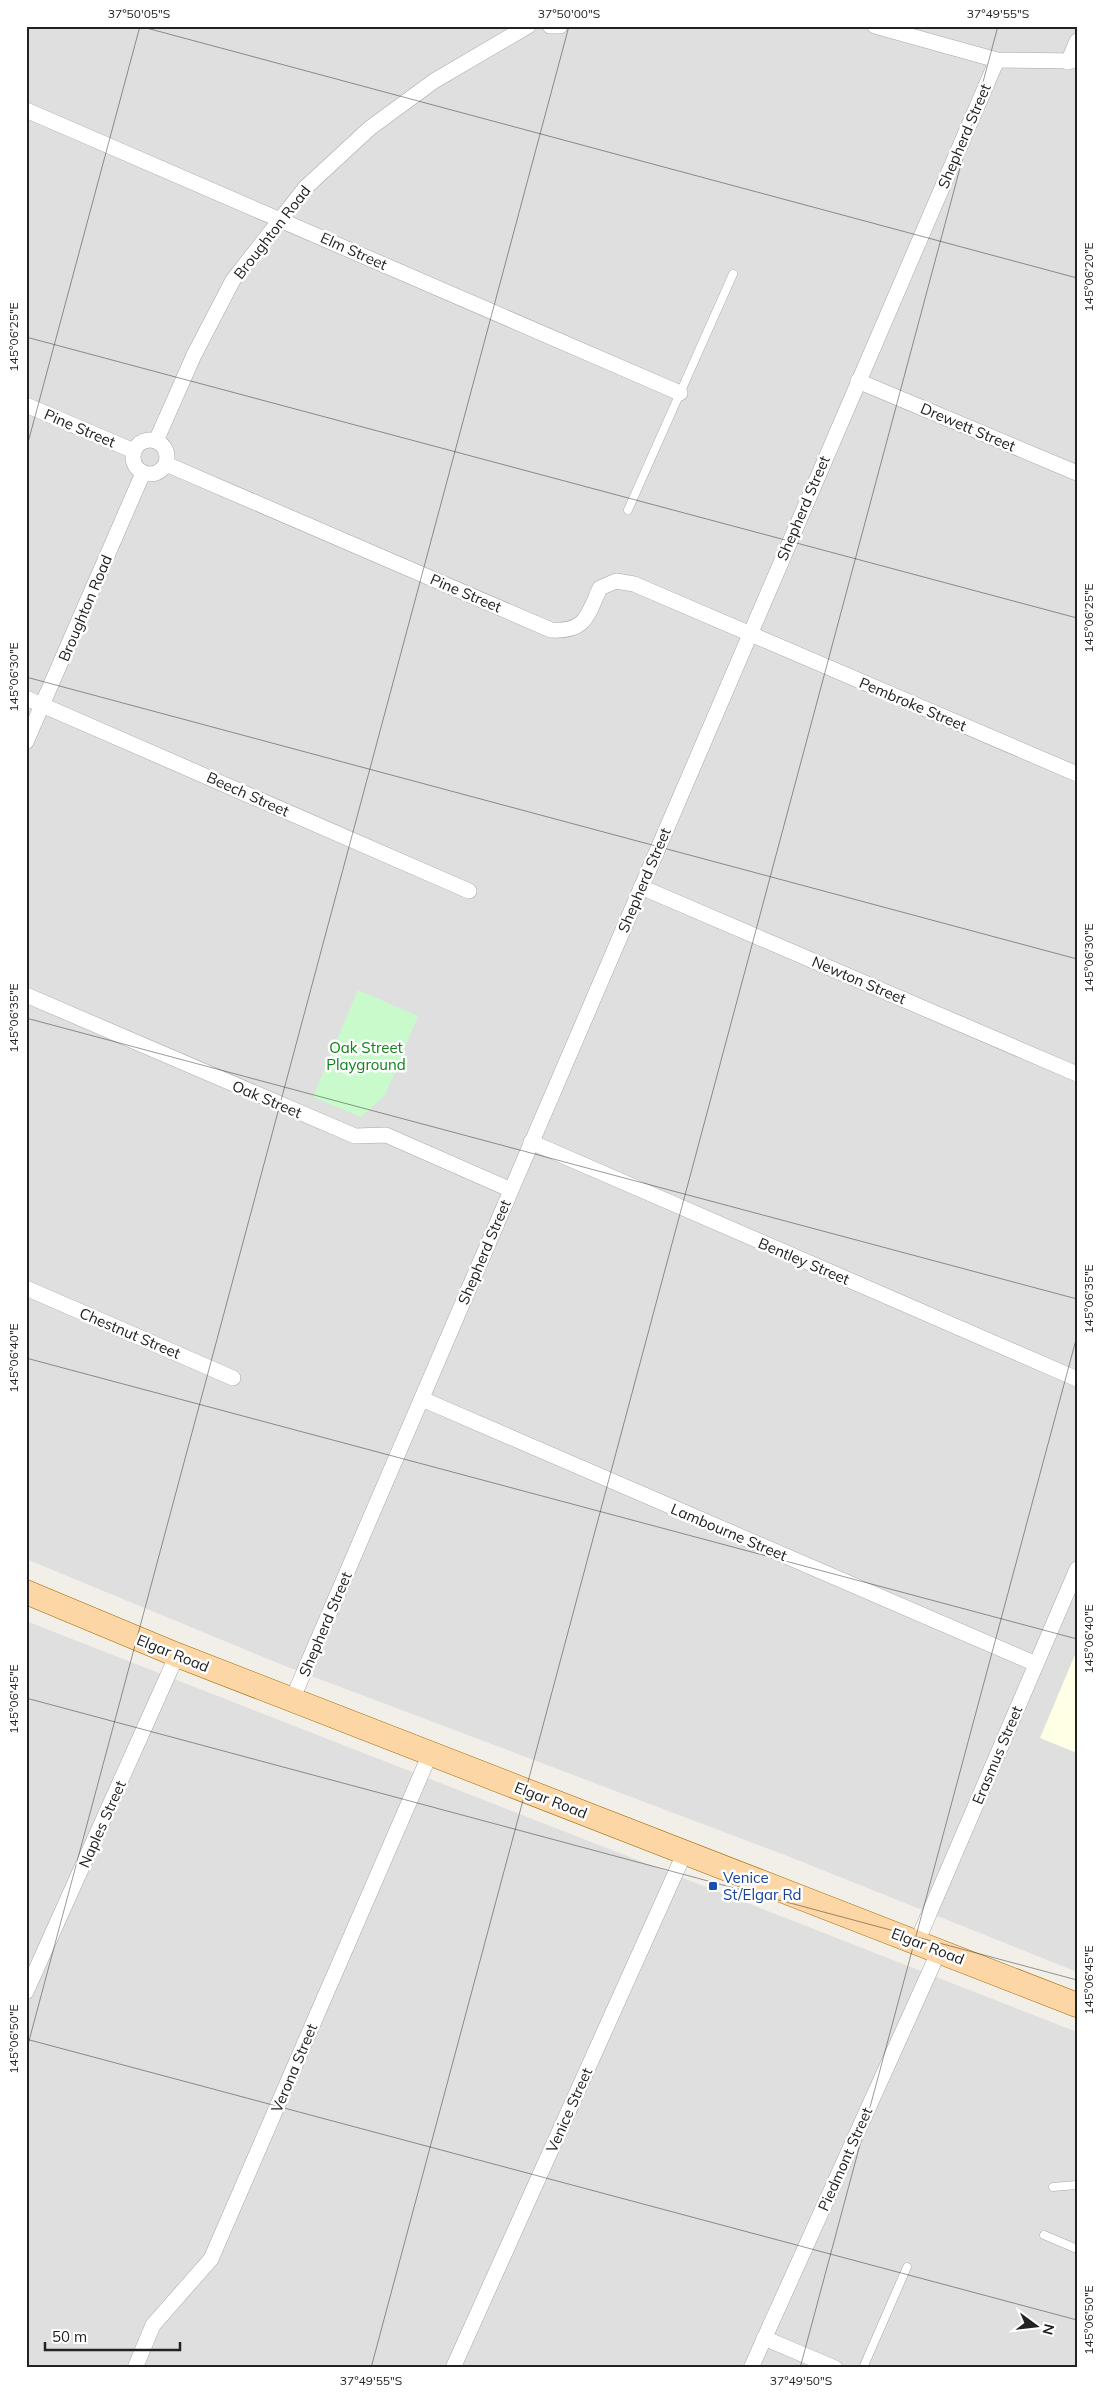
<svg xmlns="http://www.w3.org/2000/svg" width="1103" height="2394" font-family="Mulish,sans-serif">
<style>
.residential{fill:#e0dfdf}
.education{fill:#ffffe5}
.park{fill:#c8facc}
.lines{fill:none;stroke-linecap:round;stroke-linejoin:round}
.lane-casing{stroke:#a9a9a9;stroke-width:9}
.street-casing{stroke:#a9a9a9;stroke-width:16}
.primary-casing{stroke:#a06b00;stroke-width:25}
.lane{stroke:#fff;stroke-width:8}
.street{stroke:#fff;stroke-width:15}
.primary{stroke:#fcd6a4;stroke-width:24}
.ticks{fill:none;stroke:#222;stroke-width:1;stroke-opacity:0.45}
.transit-dot{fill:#1a4fb4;stroke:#fff;stroke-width:2}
.labels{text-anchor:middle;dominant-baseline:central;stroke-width:5;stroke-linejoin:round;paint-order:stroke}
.street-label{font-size:15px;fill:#222;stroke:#fff}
.park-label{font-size:15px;fill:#0c8416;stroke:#fff}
.transit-label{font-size:15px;fill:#164399;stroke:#fff;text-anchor:start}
.neatline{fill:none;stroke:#222;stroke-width:2}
.ticks-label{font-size:12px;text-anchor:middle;fill:#222}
</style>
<rect width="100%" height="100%" fill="#f2efe9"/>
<g class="residential">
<polygon points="26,26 1077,26 1077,1972 790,1857 285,1666 26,1559"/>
<polygon points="26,1621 1077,2032 1077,2368 26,2368"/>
</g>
<polygon class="education" points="1077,1650 1077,1753 1040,1738"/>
<polygon class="park" points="358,990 418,1016 385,1095 361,1117 313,1097"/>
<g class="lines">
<g class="lane-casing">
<g id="lane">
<polyline points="628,510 733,274"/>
<polyline points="1053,2187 1077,2185"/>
<polyline points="1044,2235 1077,2249"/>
<polyline points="863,2368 907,2267"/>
</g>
</g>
<g class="street-casing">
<g id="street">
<polyline points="550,26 560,26"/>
<polyline points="875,26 997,60 1077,61"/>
<polyline points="1068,62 1077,41"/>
<polyline points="26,110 680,393"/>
<polyline points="858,381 1077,473"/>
<polyline points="26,405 134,451"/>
<circle cx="150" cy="457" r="17"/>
<polyline points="156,441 194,355 233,280 305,188 370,128 434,81 528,26"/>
<path d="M166 464 551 630C586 632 587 616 600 588L616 581 634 584 1077 774"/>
<polyline points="26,698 469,891"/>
<polyline points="26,742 143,473"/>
<polyline points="641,887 1077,1074"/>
<polyline points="26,995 355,1136 386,1135 511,1190"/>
<polyline points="531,1142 1077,1379"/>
<polyline points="26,1288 233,1378"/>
<polyline points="422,1399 1036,1664"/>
<polyline points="292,1700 997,60"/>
<polyline points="917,1942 1077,1569"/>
<polyline points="26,1992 177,1655"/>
<polyline points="764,2338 835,2368"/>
<polyline points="135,2368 153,2325 211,2259 430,1754"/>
<polyline points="453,2368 685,1852"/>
<polyline points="751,2368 939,1951"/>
</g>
</g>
<g class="primary-casing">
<polyline id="primary" points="26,1592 177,1655 1077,2005"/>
</g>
<use href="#lane" class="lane"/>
<use href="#street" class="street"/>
<use href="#primary" class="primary"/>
</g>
<path class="ticks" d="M139 26 1077 278M26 337 1077 618M26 450 140 26M26 677 1077 959M26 1018 1077 1299M26 1358 1077 1639M26 1698 1077 1980M26 2039 1077 2320M26 2052 569 26M371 2368 998 26M800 2368 1077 1336"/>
<rect class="transit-dot" x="708" y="1881" width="10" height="10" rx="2.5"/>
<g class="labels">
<g class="street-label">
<text transform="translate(964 136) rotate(-67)">Shepherd Street</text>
<text transform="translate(272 232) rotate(-52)">Broughton Road</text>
<text transform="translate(354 251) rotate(24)">Elm Street</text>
<text transform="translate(968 427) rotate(23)">Drewett Street</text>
<text transform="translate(80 428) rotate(23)">Pine Street</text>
<text transform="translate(803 508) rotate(-67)">Shepherd Street</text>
<text transform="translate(466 593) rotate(23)">Pine Street</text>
<text transform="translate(85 608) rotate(-67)">Broughton Road</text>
<text transform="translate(913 704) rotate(23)">Pembroke Street</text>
<text transform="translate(248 794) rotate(24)">Beech Street</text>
<text transform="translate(644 880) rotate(-67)">Shepherd Street</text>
<text transform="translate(859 980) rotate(23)">Newton Street</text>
<text transform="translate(267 1099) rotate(23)">Oak Street</text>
<text transform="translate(484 1252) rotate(-67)">Shepherd Street</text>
<text transform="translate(804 1261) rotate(23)">Bentley Street</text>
<text transform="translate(130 1333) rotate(23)">Chestnut Street</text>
<text transform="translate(729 1532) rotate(23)">Lambourne Street</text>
<text transform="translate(325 1624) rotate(-67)">Shepherd Street</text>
<text transform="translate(173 1653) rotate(22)">Elgar Road</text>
<text transform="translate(997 1755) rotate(-67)">Erasmus Street</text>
<text transform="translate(551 1800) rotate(21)">Elgar Road</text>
<text transform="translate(102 1824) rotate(-66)">Naples Street</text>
<text transform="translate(928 1946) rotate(21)">Elgar Road</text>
<text transform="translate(294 2068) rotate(-67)">Verona Street</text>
<text transform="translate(569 2110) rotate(-66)">Venice Street</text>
<text transform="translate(845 2159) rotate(-66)">Piedmont Street</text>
</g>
<g class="park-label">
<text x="366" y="1047">Oak Street<tspan x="366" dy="17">Playground</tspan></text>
</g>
<g class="transit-label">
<text x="723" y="1877">Venice<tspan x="723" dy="17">St/Elgar Rd</tspan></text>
</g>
</g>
<rect width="1103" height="2394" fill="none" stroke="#ffffff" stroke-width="55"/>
<g transform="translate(1036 2326) rotate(105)" stroke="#ffffff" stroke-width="4" paint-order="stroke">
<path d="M0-4L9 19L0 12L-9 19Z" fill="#222222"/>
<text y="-8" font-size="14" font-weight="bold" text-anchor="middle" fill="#222222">N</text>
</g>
<path d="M45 2342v8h135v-8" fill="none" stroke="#222222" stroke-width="2.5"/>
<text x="52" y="2342" font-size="15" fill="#222222" stroke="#ffffff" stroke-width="4" paint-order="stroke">50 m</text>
<rect x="28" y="28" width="1048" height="2338" class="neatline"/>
<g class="ticks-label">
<text x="139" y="18">37°50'05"S</text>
<text x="569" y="18">37°50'00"S</text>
<text x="998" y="18">37°49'55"S</text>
<text transform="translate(1089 277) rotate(-90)" y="4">145°06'20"E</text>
<text transform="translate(14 337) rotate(-90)" y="4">145°06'25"E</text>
<text transform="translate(1089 618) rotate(-90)" y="4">145°06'25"E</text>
<text transform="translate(14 677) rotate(-90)" y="4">145°06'30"E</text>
<text transform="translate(1089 958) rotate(-90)" y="4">145°06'30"E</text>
<text transform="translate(14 1018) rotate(-90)" y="4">145°06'35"E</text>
<text transform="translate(1089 1299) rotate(-90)" y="4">145°06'35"E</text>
<text transform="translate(14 1358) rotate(-90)" y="4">145°06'40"E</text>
<text transform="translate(1089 1639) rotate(-90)" y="4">145°06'40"E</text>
<text transform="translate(14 1699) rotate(-90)" y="4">145°06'45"E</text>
<text transform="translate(1089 1980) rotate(-90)" y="4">145°06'45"E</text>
<text transform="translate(14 2039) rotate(-90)" y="4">145°06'50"E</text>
<text transform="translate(1089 2320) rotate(-90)" y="4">145°06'50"E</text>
<text x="371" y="2385">37°49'55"S</text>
<text x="801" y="2385">37°49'50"S</text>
</g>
</svg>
